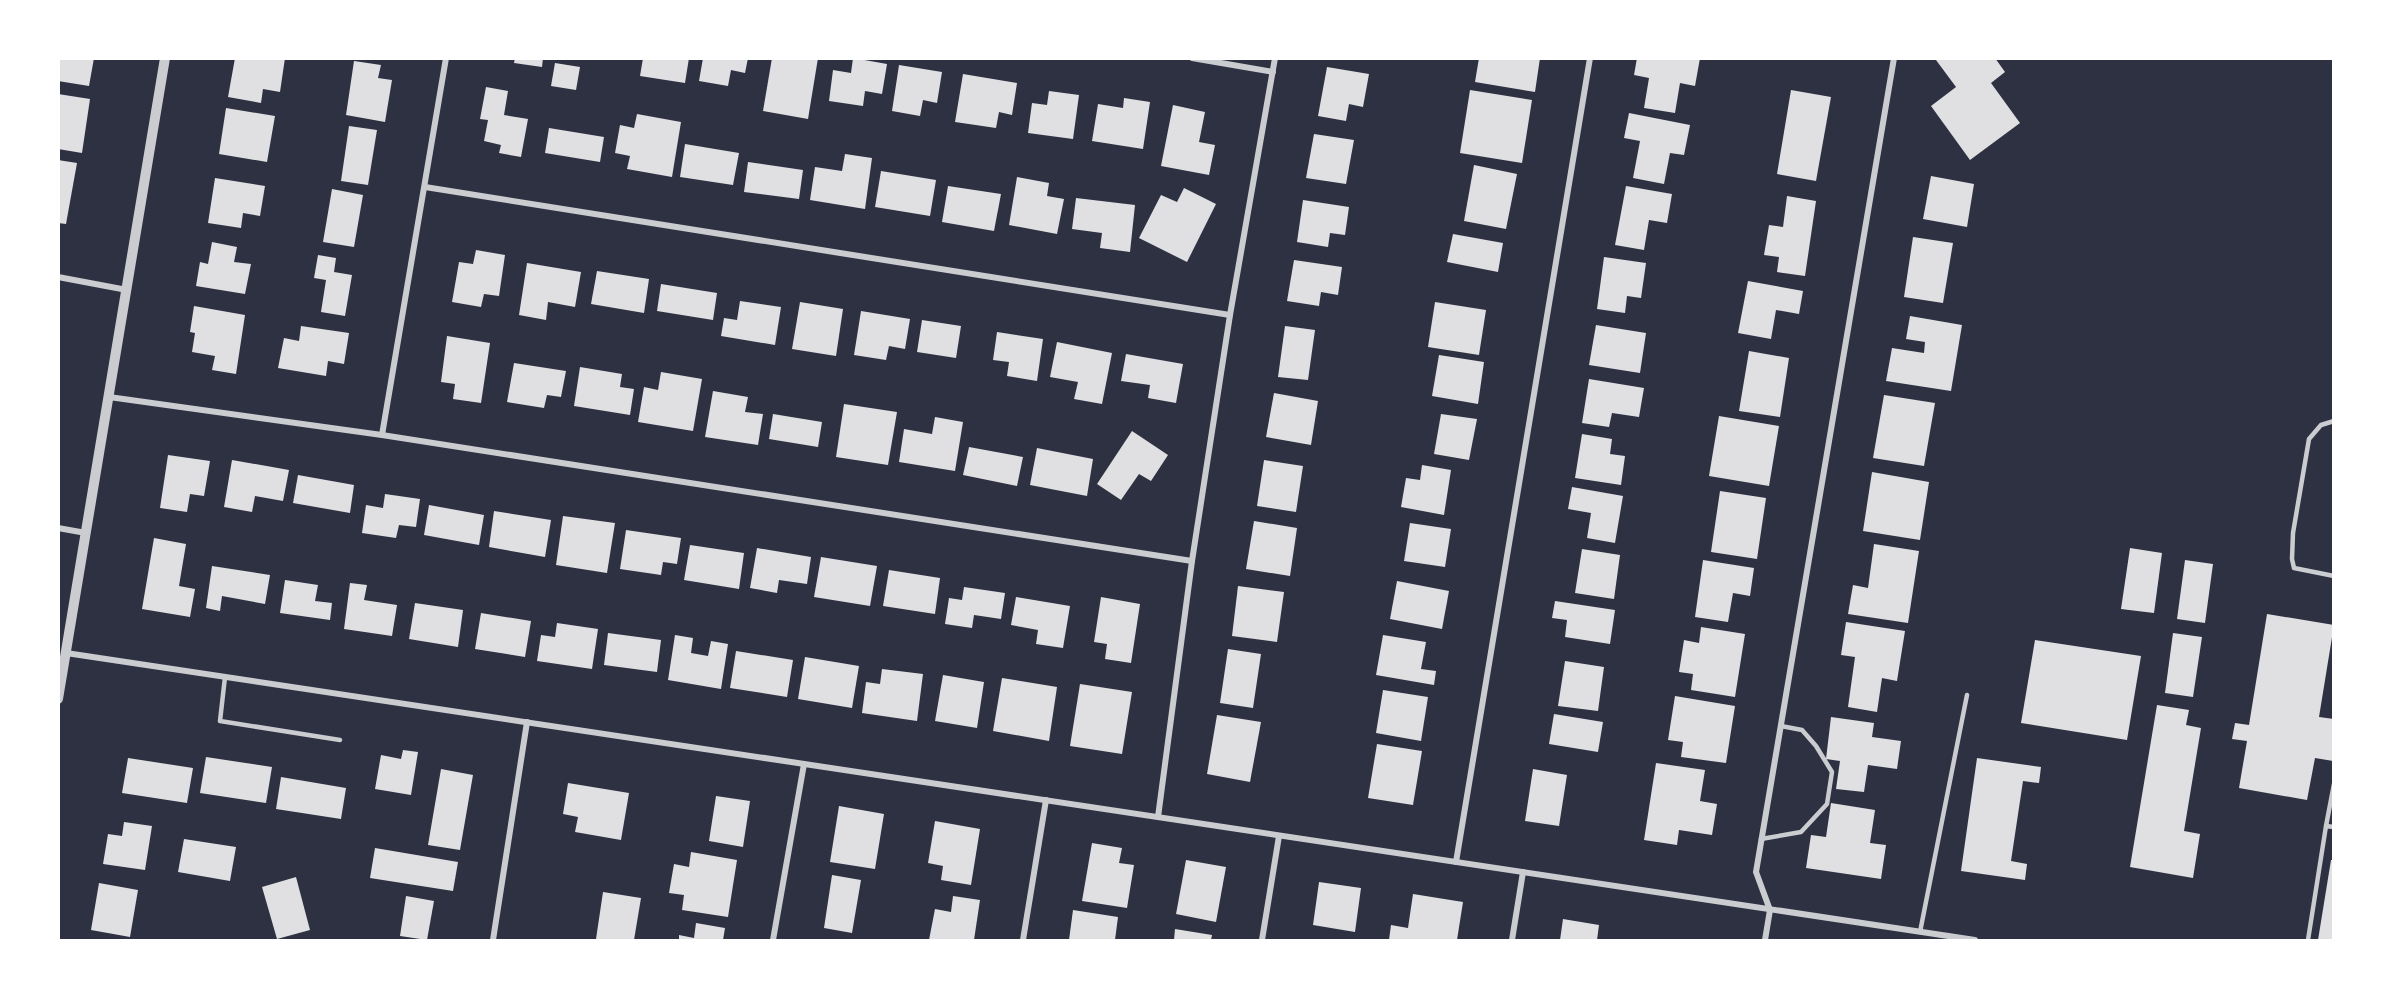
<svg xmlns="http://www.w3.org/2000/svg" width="2392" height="999" font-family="Helvetica,sans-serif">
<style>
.building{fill:#e0e0e3}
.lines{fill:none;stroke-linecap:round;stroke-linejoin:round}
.service{stroke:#caccd0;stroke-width:4.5}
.minor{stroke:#caccd0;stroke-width:6}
.tertiary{stroke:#caccd0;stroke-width:10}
</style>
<rect width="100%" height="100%" fill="#2d3142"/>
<g class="building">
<polygon points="58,58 94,58 89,86 58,81"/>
<polygon points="235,58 285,58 280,92 263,89 261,103 228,97"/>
<polygon points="515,58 543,58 542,67 514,63"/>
<polygon points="643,58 689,58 685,83 640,76"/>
<polygon points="703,58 748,58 745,73 731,70 728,86 699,81"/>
<polygon points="772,58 818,58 808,119 763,111"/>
<polygon points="853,58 887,64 882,94 865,91 863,106 829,101 833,70 851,73"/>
<polygon points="1479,58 1540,58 1535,92 1475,82"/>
<polygon points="1637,58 1700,58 1695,86 1680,83 1675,113 1644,108 1649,78 1634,75"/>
<polygon points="1937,58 1995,58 2005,72 1991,83 2020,123 1970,160 1931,106 1956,87 1936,60"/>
<polygon points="354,61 381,65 378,78 392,80 385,122 346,115"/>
<polygon points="555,63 580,67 576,90 551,86"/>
<polygon points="899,65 942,72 937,103 923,100 920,116 892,111"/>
<polygon points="1327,67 1369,74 1363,107 1349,104 1346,121 1318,116"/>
<polygon points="963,74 1017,83 1012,115 999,112 996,128 955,122"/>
<polygon points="486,87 508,91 504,115 528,119 521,157 499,153 501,145 484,141 488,120 480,119"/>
<polygon points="1470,90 1532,100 1522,163 1460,153"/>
<polygon points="1791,90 1831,97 1816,181 1777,174"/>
<polygon points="1049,91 1079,95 1073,139 1028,133 1032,103 1047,105"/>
<polygon points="58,94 90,99 82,153 58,149"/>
<polygon points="1124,98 1150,102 1143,149 1092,141 1098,104 1123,108"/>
<polygon points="1173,105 1205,112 1199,142 1215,145 1209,175 1161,166"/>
<polygon points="226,108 275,116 267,162 219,154"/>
<polygon points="1629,113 1690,125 1684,155 1670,153 1664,184 1633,178 1640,141 1624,138"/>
<polygon points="637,114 681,122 672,177 627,169 630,156 615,153 620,125 634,128"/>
<polygon points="349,126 377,130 368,185 341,181"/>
<polygon points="549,128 604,137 600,162 545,153"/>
<polygon points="1314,134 1354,140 1346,184 1306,178"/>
<polygon points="685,144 739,153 733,185 680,177"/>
<polygon points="845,154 872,158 865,209 810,200 815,167 842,171"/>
<polygon points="58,160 77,163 66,224 58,223"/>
<polygon points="748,162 803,170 799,199 744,192"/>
<polygon points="1474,165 1517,174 1506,229 1464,221"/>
<polygon points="881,171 936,180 930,216 875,207"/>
<polygon points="1931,176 1974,184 1967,227 1923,219"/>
<polygon points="1017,177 1049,183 1047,196 1064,199 1057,234 1009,225"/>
<polygon points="215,178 265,186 260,216 243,213 241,228 208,223"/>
<polygon points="948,186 1001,194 994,231 942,222"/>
<polygon points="1626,186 1672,194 1667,223 1649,220 1644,250 1615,245"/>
<polygon points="1184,188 1216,204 1187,262 1139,238 1161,195 1177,202"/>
<polygon points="332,189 363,195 354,247 323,242"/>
<polygon points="1787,196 1816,201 1805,276 1777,272 1779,257 1764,255 1769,225 1783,227"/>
<polygon points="1076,198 1135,205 1130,252 1100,248 1102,233 1072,229"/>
<polygon points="1303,200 1349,207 1345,235 1330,233 1328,247 1297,242"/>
<polygon points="1453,234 1503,243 1498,272 1447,262"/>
<polygon points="1913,237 1953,243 1943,303 1904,297"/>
<polygon points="212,242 237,247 234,262 251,264 245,294 196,286 200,262 208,264"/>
<polygon points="476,250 505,255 499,296 484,294 481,307 452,302 459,262 473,264"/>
<polygon points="318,255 336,258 334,272 352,275 345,316 321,312 326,280 314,278"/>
<polygon points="1604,257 1646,263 1641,298 1627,296 1625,313 1597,309"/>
<polygon points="1294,260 1342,267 1338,295 1321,292 1319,306 1287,301"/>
<polygon points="527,263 581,272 575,307 548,302 546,320 519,315"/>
<polygon points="597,271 649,279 644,313 591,304"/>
<polygon points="1748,281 1803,291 1799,314 1776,310 1771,339 1738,333"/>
<polygon points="661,284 717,293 713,320 657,311"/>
<polygon points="740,301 781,307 775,345 721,336 724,318 737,320"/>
<polygon points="800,302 843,309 836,356 792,349"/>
<polygon points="1435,302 1486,310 1479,355 1428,347"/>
<polygon points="194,306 245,315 236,374 212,370 215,356 192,352 195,333 190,332"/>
<polygon points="861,311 910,319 905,349 889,346 886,360 854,355"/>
<polygon points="1910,316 1962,325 1951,391 1886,381 1892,348 1924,353 1925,342 1906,339"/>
<polygon points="922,320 961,326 956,358 917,352"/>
<polygon points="1596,325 1646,333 1640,373 1589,365"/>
<polygon points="301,326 349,333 344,364 328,361 326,376 278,368 284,338 299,341"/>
<polygon points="1285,326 1315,330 1308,380 1278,377"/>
<polygon points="997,332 1043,339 1037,381 1007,376 1009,362 993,360"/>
<polygon points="447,336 490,343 481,403 453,399 455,384 441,382"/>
<polygon points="1057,342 1112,353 1102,404 1074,399 1078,382 1050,377"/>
<polygon points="1749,351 1789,358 1780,417 1739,411"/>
<polygon points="1126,354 1183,364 1176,403 1148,398 1150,385 1121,381"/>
<polygon points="1439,355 1484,362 1478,404 1432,396"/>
<polygon points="514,363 566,371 561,397 547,395 544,408 507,402"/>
<polygon points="580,367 622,374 620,387 634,389 630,415 574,406"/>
<polygon points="661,372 702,379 693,431 638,422 644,387 658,390"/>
<polygon points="1589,379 1644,388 1639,417 1612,413 1609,427 1582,423"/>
<polygon points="713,391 748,397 745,412 763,414 758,445 705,437"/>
<polygon points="1274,393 1318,401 1311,445 1266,437"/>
<polygon points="1884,395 1935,403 1924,466 1873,458"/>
<polygon points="844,404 897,412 888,465 836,457"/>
<polygon points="773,414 822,422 818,447 769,439"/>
<polygon points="1441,414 1477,419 1469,460 1434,454"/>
<polygon points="1719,416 1779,426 1769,486 1709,476"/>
<polygon points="935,417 963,422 955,471 899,462 904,429 932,434"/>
<polygon points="1132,431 1168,455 1151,481 1139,474 1121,500 1097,484"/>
<polygon points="1582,434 1612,439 1610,454 1625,456 1621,485 1575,478"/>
<polygon points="969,447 1023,457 1017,486 963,475"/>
<polygon points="1037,448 1093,459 1087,496 1030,485"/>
<polygon points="168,455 210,461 204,496 190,494 187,512 160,508"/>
<polygon points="232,460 289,470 283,501 255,496 252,512 224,507"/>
<polygon points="1264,460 1303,466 1296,512 1257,506"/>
<polygon points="1422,465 1451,470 1444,515 1401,507 1406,478 1420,480"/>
<polygon points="1872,472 1929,482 1920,540 1863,531"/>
<polygon points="298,475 354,485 350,513 293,503"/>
<polygon points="1572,487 1623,496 1615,543 1587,538 1591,513 1568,509"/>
<polygon points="1720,491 1766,498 1757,559 1711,552"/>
<polygon points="385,494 420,499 416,527 399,525 396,538 362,533 366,505 383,508"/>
<polygon points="429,505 484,515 479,545 424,535"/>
<polygon points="494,511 551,520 545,557 489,547"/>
<polygon points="563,516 615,523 607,573 556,565"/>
<polygon points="1254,521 1297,528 1290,576 1246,569"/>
<polygon points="1410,523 1451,529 1445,567 1404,561"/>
<polygon points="626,530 681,538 677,564 663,562 661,575 620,569"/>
<polygon points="154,538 186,544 179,586 195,589 190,617 142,609"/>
<polygon points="1874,544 1919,551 1908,623 1848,614 1853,585 1868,588"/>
<polygon points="690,545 744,553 739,589 684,580"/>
<polygon points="757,548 811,557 807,584 779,580 777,593 750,588"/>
<polygon points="2130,548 2162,553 2154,613 2121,609"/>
<polygon points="1582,549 1620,555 1614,599 1575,593"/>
<polygon points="821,557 877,566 870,606 814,597"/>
<polygon points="1703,560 1754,568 1750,596 1733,593 1728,622 1695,617"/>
<polygon points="2185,560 2213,564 2205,623 2177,619"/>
<polygon points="212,566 270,575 265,604 222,596 220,611 206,608"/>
<polygon points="889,570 940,578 935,614 883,606"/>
<polygon points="285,580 318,585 315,601 332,603 330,620 280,613"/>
<polygon points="1397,581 1449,591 1442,629 1390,619"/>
<polygon points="350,583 367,585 364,600 397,605 392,636 344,629"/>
<polygon points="1238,586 1284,592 1277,642 1232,636"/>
<polygon points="964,587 1005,593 1001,619 974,615 972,628 945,624 949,598 962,600"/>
<polygon points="1016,597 1070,606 1063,648 1036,644 1038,630 1011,625"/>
<polygon points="1101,597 1140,604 1131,663 1105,659 1107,644 1094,642"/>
<polygon points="1555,601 1615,610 1610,644 1565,637 1567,620 1552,618"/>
<polygon points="415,603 463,610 458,647 409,639"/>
<polygon points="481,613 531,621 525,657 475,649"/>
<polygon points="2267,614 2334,625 2319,717 2334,719 2334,756 2333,761 2315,758 2307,800 2239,788 2247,741 2232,739 2235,723 2249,725"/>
<polygon points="1846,622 1905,631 1897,681 1882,678 1877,712 1848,707 1855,657 1841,655"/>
<polygon points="557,623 598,629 592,669 537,661 541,635 555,637"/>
<polygon points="1701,627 1745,634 1735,697 1691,690 1693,674 1679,672 1684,640 1699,643"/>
<polygon points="608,633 661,640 657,672 604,665"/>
<polygon points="2173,633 2202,637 2193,697 2165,693"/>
<polygon points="675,635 693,638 691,653 708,656 711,641 728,644 721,689 668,680"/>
<polygon points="1383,635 1426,642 1421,669 1436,671 1434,685 1376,675"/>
<polygon points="2035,640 2141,656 2127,740 2021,723"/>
<polygon points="1228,649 1261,654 1253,708 1220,703"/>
<polygon points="736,651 793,660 787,697 730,688"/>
<polygon points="805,657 859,666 852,708 798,699"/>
<polygon points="1565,661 1604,667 1598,711 1558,706"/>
<polygon points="882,669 923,674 917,721 862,713 866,682 880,684"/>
<polygon points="943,675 984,682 977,728 935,721"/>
<polygon points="1002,678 1057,687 1049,741 993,731"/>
<polygon points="1080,684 1132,692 1122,754 1070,746"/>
<polygon points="1383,690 1428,697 1421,741 1376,733"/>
<polygon points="1675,696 1735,706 1726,763 1681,757 1683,742 1668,740"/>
<polygon points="2157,705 2189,710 2186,725 2201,728 2184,831 2200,834 2193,878 2130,867"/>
<polygon points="1554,714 1603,722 1598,752 1549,744"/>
<polygon points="1217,715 1261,722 1250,782 1207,774"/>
<polygon points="1831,717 1874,723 1872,737 1901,741 1897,769 1868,765 1864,792 1836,789 1840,761 1826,759"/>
<polygon points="1377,744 1422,751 1413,805 1368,798"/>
<polygon points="403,750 418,752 411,795 375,789 381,755 401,759"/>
<polygon points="206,757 272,767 266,803 200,793"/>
<polygon points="128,758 193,768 187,803 122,793"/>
<polygon points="1977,758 2041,767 2039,783 2023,781 2011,861 2027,864 2025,880 1961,871"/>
<polygon points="1656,763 1705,770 1700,801 1717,804 1712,835 1679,830 1677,845 1644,840"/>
<polygon points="441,769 473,775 460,850 428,845"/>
<polygon points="1533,769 1567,775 1559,826 1525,821"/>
<polygon points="281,777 346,788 341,819 276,809"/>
<polygon points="568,783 629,793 621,840 575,832 578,817 563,814"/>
<polygon points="716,796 750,801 743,847 709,841"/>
<polygon points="1831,803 1875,810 1870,843 1886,845 1881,879 1806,868 1811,835 1826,837"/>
<polygon points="839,806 884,814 875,869 830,862"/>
<polygon points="935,821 980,829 971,885 941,880 943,866 928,863"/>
<polygon points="124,822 152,826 145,870 103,864 108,834 122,836"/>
<polygon points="184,839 236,847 230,881 178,872"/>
<polygon points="1092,843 1122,848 1119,863 1134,865 1127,908 1082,901"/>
<polygon points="375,848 458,862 453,891 370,878"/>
<polygon points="691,852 737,860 728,917 682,910 684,895 669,893 674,864 689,867"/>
<polygon points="1186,860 1226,867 1216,922 1176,914"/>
<polygon points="2331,860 2334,860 2334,940 2318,940"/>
<polygon points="832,875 861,880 852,933 824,928"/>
<polygon points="296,877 310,930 277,939 262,887"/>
<polygon points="1319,882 1361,888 1355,932 1313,925"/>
<polygon points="99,883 138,890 130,937 91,930"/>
<polygon points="603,892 641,898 634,940 596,939"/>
<polygon points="1413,894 1463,902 1457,940 1389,940 1391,925 1408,928"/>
<polygon points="406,896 434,901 427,940 400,936"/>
<polygon points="953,896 980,900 974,940 929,940 935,909 951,912"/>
<polygon points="1073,910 1118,917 1115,940 1069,940"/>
<polygon points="1563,919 1599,925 1597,940 1560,940"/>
<polygon points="696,923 725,928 723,940 679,940 679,935 694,938"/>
<polygon points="1175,929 1212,935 1211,940 1174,940"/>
</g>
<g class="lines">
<g class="service">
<polyline points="2334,421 2321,425 2309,439 2293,533 2292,559 2294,568 2334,576"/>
<polyline points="225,677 220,721 340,740"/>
<polyline points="2326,826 2334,784"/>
<polyline points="1761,839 1801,832 1827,804 1832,772 1816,746 1802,730 1781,726"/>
<polyline points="1920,932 1967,695"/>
<polyline points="2308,940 2326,826 2334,827"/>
</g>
<g class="minor">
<polyline points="1192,58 1273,72"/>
<polyline points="425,187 1230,315"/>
<polyline points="58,277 127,290"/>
<polyline points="109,397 382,435 1192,561"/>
<polyline points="382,435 446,58"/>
<polyline points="58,528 86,533"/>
<polyline points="66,653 1975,940"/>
<polyline points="1158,817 1192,561 1230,315 1275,58"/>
<polyline points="1456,862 1590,58"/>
<polyline points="493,940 527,722"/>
<polyline points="773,940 804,764"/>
<polyline points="1023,940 1046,800"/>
<polyline points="1262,940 1279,836"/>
<polyline points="1512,940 1523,872"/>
<polyline points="1765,940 1770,910 1756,872 1894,58"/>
</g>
<polyline class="tertiary" points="58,699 165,58"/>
</g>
<rect width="2392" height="999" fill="none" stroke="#ffffff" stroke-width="120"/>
</svg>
